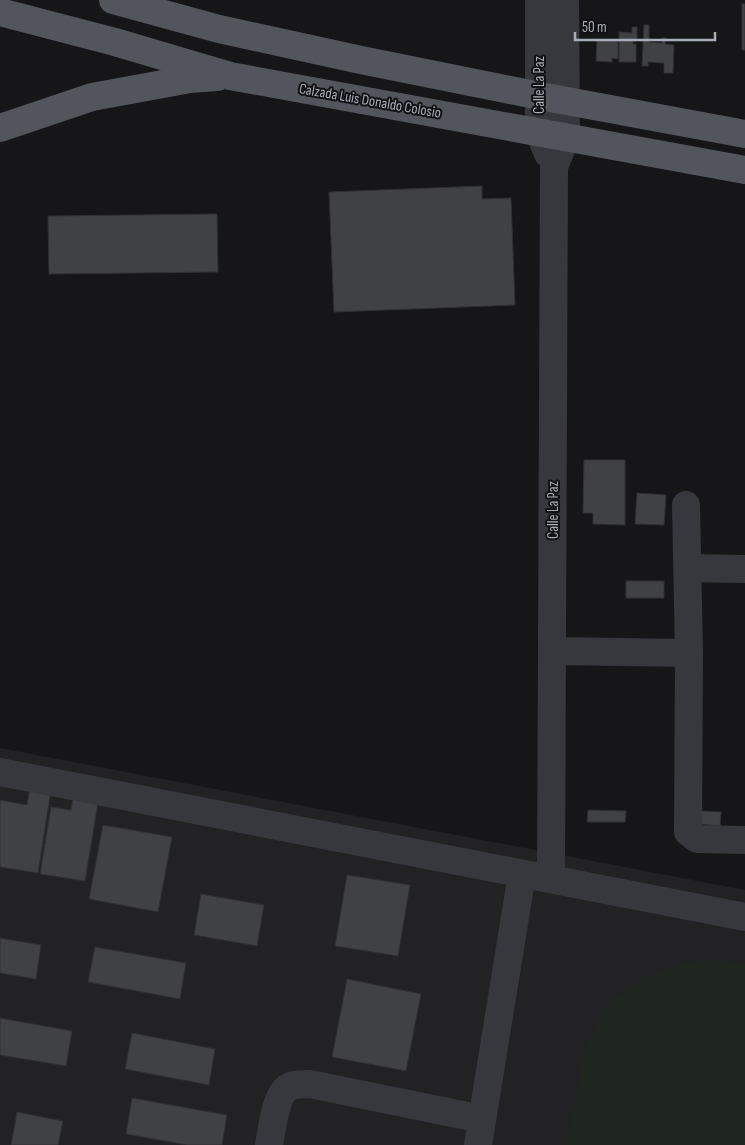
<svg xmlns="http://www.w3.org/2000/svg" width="745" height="1145" font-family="'Sofia Sans Condensed',sans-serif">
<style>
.built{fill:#222225}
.green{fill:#1e261f}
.building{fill:#404145;stroke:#303034}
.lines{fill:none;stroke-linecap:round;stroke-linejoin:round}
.minor{stroke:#37383d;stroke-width:28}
.major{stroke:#53555c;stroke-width:28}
.labels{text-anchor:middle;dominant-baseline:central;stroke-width:4;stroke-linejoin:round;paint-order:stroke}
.street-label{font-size:15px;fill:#a8adb8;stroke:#111113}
</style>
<rect width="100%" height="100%" fill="#161618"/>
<polygon class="built" points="0,748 745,890 745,1145 0,1145"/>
<polygon class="green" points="715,959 745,964 745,1145 566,1145 586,1043 611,1002 646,976 686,962"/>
<g class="building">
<rect x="742" y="4" width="3" height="46"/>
<polygon points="644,25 649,25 649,42 662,43 662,38 666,38 665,44 674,45 673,73 664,73 664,63 648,62 648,66 642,66"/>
<polygon points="632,27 637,27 637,41 633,41 633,44 636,44 636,62 619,62 619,32 632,33"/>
<polygon points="597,40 618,40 618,59 612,58 612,62 596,61"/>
<polygon points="482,186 482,199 511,198 515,305 334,312 329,192"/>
<polygon points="217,214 218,272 49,274 48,216"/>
<polygon points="584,460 625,460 625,525 593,524 593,513 583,513"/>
<polygon points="637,493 666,495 664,525 635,524"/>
<rect x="626" y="581" width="38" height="17"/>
<polygon points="30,787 51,790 38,873 0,867 0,800 27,805"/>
<polygon points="74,793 99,797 85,881 40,874 51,807 71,810"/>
<polygon points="588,810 626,811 625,822 587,822"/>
<polygon points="701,811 721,812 720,826 700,824"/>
<polygon points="103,825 172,837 158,912 89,899"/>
<polygon points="347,875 410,885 398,956 335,946"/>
<polygon points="201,894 264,905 257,946 194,935"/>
<polygon points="0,938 41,945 36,979 0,973"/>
<polygon points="95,947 186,963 180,999 88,982"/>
<polygon points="347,979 421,994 406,1071 332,1057"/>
<polygon points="0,1018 72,1031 66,1066 0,1055"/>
<polygon points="132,1033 215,1049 209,1085 125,1069"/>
<polygon points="132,1098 227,1115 222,1145 187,1145 126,1134"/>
<polygon points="17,1112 63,1121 58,1145 11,1145"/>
</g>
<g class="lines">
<g class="minor">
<polyline points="539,0 539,132 548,154"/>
<polyline points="686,505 689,653 688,832 697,839 745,840"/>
<polyline points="688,568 745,569"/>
<polyline points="553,651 689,653"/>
<polyline points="0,772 745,917"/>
<polyline points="551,879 554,167 566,137 565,0"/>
<path d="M269 1145C272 1130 275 1097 287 1088 293 1084 302 1084 310 1084L482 1119"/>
<polyline points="478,1145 522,874"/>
</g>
<g class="major">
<polyline points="113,0 219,29 361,60 540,96 745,134"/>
<polyline points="0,12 115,42 230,76 745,170"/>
<polyline points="0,128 92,97 190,79 217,77"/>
</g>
</g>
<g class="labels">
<g class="street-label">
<text transform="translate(539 85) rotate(-90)">Calle La Paz</text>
<text transform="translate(370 101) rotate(10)">Calzada Luis Donaldo Colosio</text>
<text transform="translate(553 510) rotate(-90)">Calle La Paz</text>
</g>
</g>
<path d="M575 32v8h140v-8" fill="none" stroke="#a8adb8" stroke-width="2.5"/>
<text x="582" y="32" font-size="15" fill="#a8adb8" stroke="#111113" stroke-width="4" paint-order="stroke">50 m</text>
</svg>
